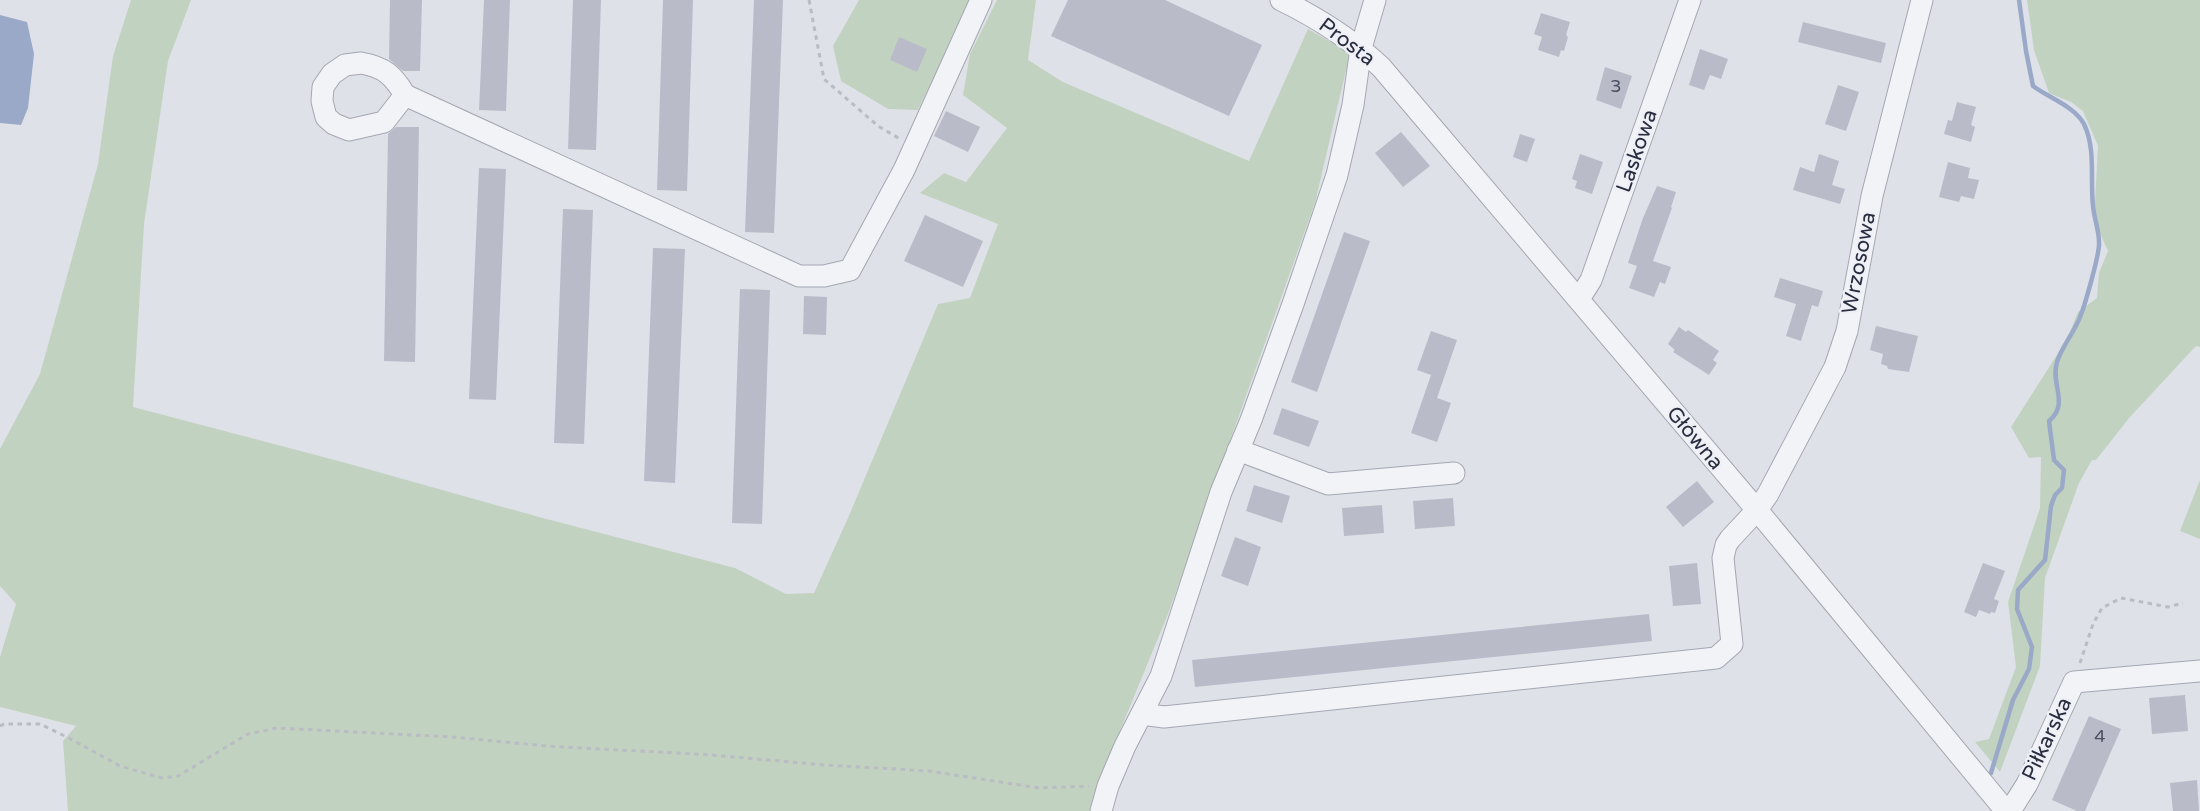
<svg xmlns="http://www.w3.org/2000/svg" width="2200" height="811" font-family="'Varela Round',sans-serif">
<style>
.green{fill:#c2d2c0}
.water{fill:#9aa9c8}
.lines{fill:none;stroke-linecap:round;stroke-linejoin:round}
.stream{stroke:#9aa9c8;stroke-width:4.5}
.building{fill:#b9bcc8}
.minor-casing{stroke:#a4a7b2;stroke-width:23}
.path{stroke:#b9bcc3;stroke-width:3;stroke-dasharray:4.5 4.5;stroke-linecap:butt}
.minor{stroke:#f2f3f7;stroke-width:21}
.labels{text-anchor:middle;dominant-baseline:central;stroke-width:5;stroke-linejoin:round;paint-order:stroke}
.number-label{font-size:18px;fill:#4c5161}
.street-label{font-size:21px;fill:#282d3f;stroke:#eef0f6}
</style>
<rect width="100%" height="100%" fill="#dfe1e8"/>
<g class="green">
<polygon points="131,0 191,0 168,61 144,224 133,407 346,463 539,517 735,568 786,594 814,593 848,518 938,304 970,298 998,224 920,193 944,173 966,182 1007,128 963,95 970,54 997,0 1036,0 1028,60 1063,82 1249,161 1308,29 1350,53 1315,203 1168,614 1103,772 1093,811 68,811 63,741 76,726 0,707 0,657 16,604 0,586 0,449 40,374 98,164 113,56"/>
<polygon points="859,0 971,0 918,110 888,109 841,81 833,46"/>
<polygon points="2027,0 2200,0 2200,347 2196,346 2130,417 2096,460 2092,460 2079,483 2045,578 2040,666 2000,772 1975,742 1989,739 2016,667 2008,602 2040,508 2041,457 2029,458 2011,427 2067,339 2078,312 2097,298 2099,273 2108,251 2094,220 2098,146 2083,111 2071,102 2049,93 2034,50"/>
<polygon points="2200,480 2200,539 2180,531"/>
</g>
<polygon class="water" points="0,15 27,22 34,54 28,108 21,125 0,123"/>
<g class="lines">
<path class="stream" d="M1991 773 2013 700 2029 669 2032 647 2017 609 2018 590 2045 560 2051 506 2055 495 2062 488 2064 470 2054 460 2049 421C2070 403 2050 385 2057 362 2062 346 2074 333 2080 317 2085 305 2100 253 2099 242 2099 230 2094 218 2093 206 2090 179 2096 149 2084 124 2074 106 2049 98 2033 86L2026 51 2019 0"/>
</g>
<g class="building">
<polygon points="390,0 422,0 420,71 403,71 389,59"/>
<polygon points="484,0 510,0 506,111 479,110"/>
<polygon points="573,0 601,0 596,150 568,149"/>
<polygon points="663,0 693,0 687,191 657,190"/>
<polygon points="754,0 783,0 774,233 745,232"/>
<polygon points="1068,0 1165,0 1262,45 1229,116 1051,36"/>
<polygon points="1541,13 1570,22 1566,35 1568,37 1564,51 1561,50 1559,57 1538,50 1542,37 1534,34"/>
<polygon points="1803,22 1886,43 1881,63 1798,42"/>
<polygon points="899,37 927,49 917,72 890,60"/>
<polygon points="1700,49 1728,59 1721,79 1710,75 1704,90 1689,85"/>
<polygon points="1605,67 1632,76 1621,109 1596,100"/>
<polygon points="1838,85 1859,92 1846,131 1825,124"/>
<polygon points="1957,102 1976,107 1971,125 1975,127 1971,142 1944,134 1948,120 1952,121"/>
<polygon points="946,111 980,127 968,152 934,136"/>
<polygon points="396,127 419,127 415,362 384,361 388,134"/>
<polygon points="1401,132 1430,166 1403,187 1375,153"/>
<polygon points="1520,134 1535,139 1527,162 1513,157"/>
<polygon points="1580,154 1603,162 1592,194 1575,188 1577,181 1572,179"/>
<polygon points="1819,154 1839,161 1832,185 1845,189 1840,204 1793,190 1800,167 1814,172"/>
<polygon points="1948,162 1970,168 1968,178 1979,180 1974,199 1961,196 1959,202 1939,197"/>
<polygon points="479,168 506,169 496,400 469,399"/>
<polygon points="1657,186 1676,192 1671,207 1672,208 1653,261 1671,267 1665,284 1660,282 1654,297 1629,288 1637,266 1628,263 1643,218"/>
<polygon points="563,209 593,210 584,444 554,443"/>
<polygon points="925,215 983,241 963,287 904,261"/>
<polygon points="1344,232 1370,241 1317,392 1291,382"/>
<polygon points="653,248 685,249 675,483 644,481"/>
<polygon points="1780,278 1823,291 1818,307 1812,305 1801,341 1786,336 1796,304 1774,297"/>
<polygon points="740,289 770,290 762,524 732,523"/>
<polygon points="804,296 827,297 826,335 803,334"/>
<polygon points="1876,326 1918,336 1909,372 1888,369 1887,366 1881,364 1883,354 1870,350"/>
<polygon points="1679,327 1686,332 1688,330 1719,351 1713,360 1717,363 1709,375 1673,352 1675,350 1668,344"/>
<polygon points="1431,331 1457,340 1437,398 1451,403 1437,442 1411,433 1431,375 1417,370"/>
<polygon points="1282,408 1319,421 1309,447 1273,434"/>
<polygon points="1697,481 1714,502 1683,527 1666,507"/>
<polygon points="1254,485 1290,496 1282,523 1246,511"/>
<polygon points="1453,498 1455,526 1415,529 1413,501"/>
<polygon points="1382,505 1384,533 1344,536 1342,508"/>
<polygon points="1235,537 1261,547 1248,586 1221,576"/>
<polygon points="1697,563 1701,604 1673,606 1669,566"/>
<polygon points="1983,563 2005,571 1994,599 1999,601 1995,613 1991,612 1990,614 1979,610 1976,617 1964,612"/>
<polygon points="1649,614 1652,641 1195,687 1192,660"/>
<polygon points="2185,695 2188,731 2152,734 2149,698"/>
<polygon points="2089,716 2121,729 2085,811 2077,811 2052,800"/>
<polygon points="2197,780 2199,811 2173,811 2170,783"/>
</g>
<g class="lines">
<g class="minor-casing">
<g id="minor">
<path d="M1281 0C1318 18 1351 39 1381 67L1757 510 2006 811"/>
<path d="M361 63C384 67 393 75 405 95L384 122 349 130 334 124 326 117 322 101 323 87 332 74 345 65Z"/>
<polyline points="405,95 799,276 824,276 850,270 904,170 981,0"/>
<polyline points="1579,299 1591,280 1690,0"/>
<polyline points="1238,450 1328,484 1454,473"/>
<polyline points="1142,714 1164,717 1716,658 1732,644 1723,558 1726,545 1730,539 1757,510 1768,494 1835,367 1847,331 1872,196 1922,0"/>
<polyline points="1101,811 1108,786 1125,746 1161,676 1221,492 1251,420 1293,304 1337,175 1353,105 1361,48 1375,0"/>
<polyline points="2010,811 2027,784 2074,682 2200,671"/>
</g>
</g>
<g class="path">
<polyline points="809,0 824,79 878,126 900,139"/>
<polyline points="2080,663 2093,624 2102,608 2121,598 2168,607 2183,603"/>
<polyline points="0,726 4,724 40,724 69,738 120,766 162,778 178,776 248,734 277,728 452,737 547,746 711,755 825,765 929,771 1039,788 1089,786"/>
</g>
<use href="#minor" class="minor"/>
</g>
<g class="labels">
<g class="number-label">
<text x="1616" y="86">3</text>
<text x="2100" y="736">4</text>
</g>
<g class="street-label">
<text transform="translate(1347 42) rotate(37)">Prosta</text>
<text transform="translate(1637 151) rotate(-71)">Laskowa</text>
<text transform="translate(1859 263) rotate(-79)">Wrzosowa</text>
<text transform="translate(1695 438) rotate(50)">Główna</text>
<text transform="translate(2047 739) rotate(-65)">Piłkarska</text>
</g>
</g>
</svg>
